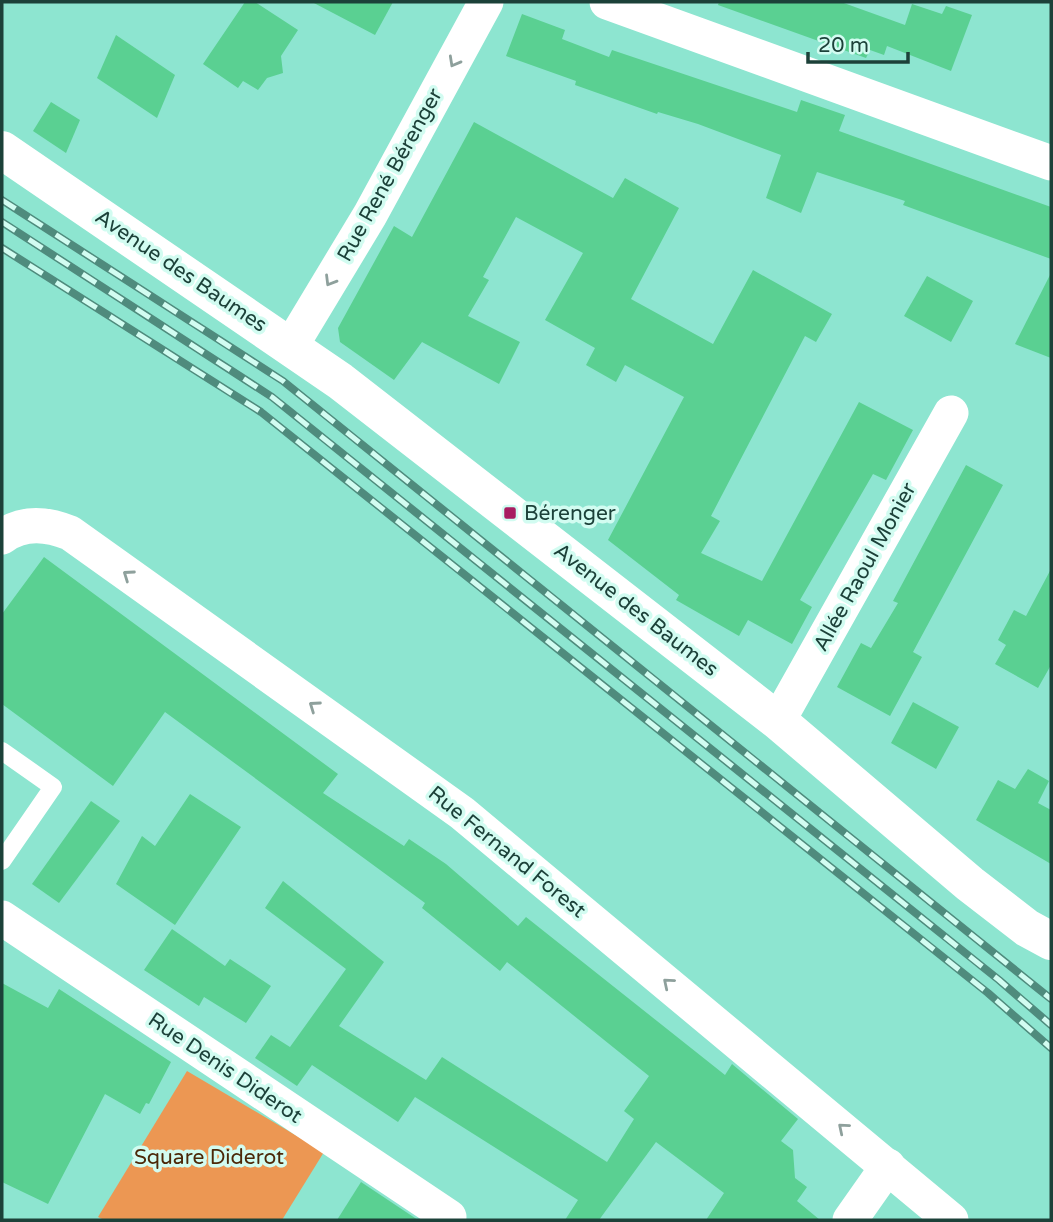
<svg xmlns="http://www.w3.org/2000/svg" width="1053" height="1222" font-family="'Varela Round',sans-serif">
<style>
.green{fill:#ec9753}
.building{fill:#5ad092}
.lines{fill:none;stroke-linecap:round;stroke-linejoin:round}
.lane{stroke:#fff;stroke-width:18}
.street{stroke:#fff;stroke-width:35}
.secondary{stroke:#fff;stroke-width:38}
.rail-casing{stroke:#4f8b7d;stroke-width:8}
.rail{stroke:#d2fcf1;stroke-width:5;stroke-dasharray:16;stroke-linecap:butt}
.oneway{stroke:#8ea09c}
.poi-dot{fill:#a81d61;stroke:#d2fcf1;stroke-width:2.5}
.labels{text-anchor:middle;dominant-baseline:central;stroke-width:7;stroke-linejoin:round;paint-order:stroke}
.street-label{font-size:21px;fill:#1c4139;stroke:#d2fcf1}
.poi-label{font-size:21px;fill:#1c4139;stroke:#d2fcf1;text-anchor:start}
.park-label{font-size:21px;fill:#4c2808;stroke:#d2fcf1}
</style>
<rect width="100%" height="100%" fill="#8de5d0"/>
<polygon class="green" points="187,1071 324,1152 282,1220 104,1220 98,1217"/>
<g class="building">
<polygon points="245,2 255,2 298,30 281,56 283,73 267,78 258,90 243,81 238,88 203,64"/>
<polygon points="312,2 393,2 375,35"/>
<polygon points="719,2 841,2 905,25 912,4 942,14 946,6 972,15 951,71 887,46 884,55 870,50 866,58 718,5"/>
<polygon points="522,14 565,30 562,39 609,57 612,50 797,112 801,100 845,115 839,131 1051,207 1051,259 903,205 905,201 817,172 801,213 766,198 781,155 698,124 658,112 657,114 575,85 576,81 506,56"/>
<polygon points="116,35 175,75 157,118 97,78"/>
<polygon points="51,102 80,120 66,153 33,131"/>
<polygon points="474,122 613,198 625,178 679,208 631,299 713,344 753,270 832,314 816,342 805,336 711,516 720,521 701,553 762,581 859,402 913,430 886,480 873,474 800,600 812,607 792,644 748,620 739,636 676,600 679,595 608,540 684,397 625,365 616,382 586,365 595,348 545,320 583,253 516,217 483,277 489,280 468,316 520,342 499,384 422,342 394,380 340,342 338,328 394,226 412,237"/>
<polygon points="1051,273 1051,358 1015,344"/>
<polygon points="927,276 973,301 951,342 904,316"/>
<polygon points="966,465 1003,485 913,652 922,657 890,716 837,687 861,643 871,648 898,603 893,601"/>
<polygon points="44,557 338,774 323,793 404,846 409,839 446,864 518,926 526,917 725,1075 732,1064 798,1119 781,1141 793,1150 795,1178 807,1187 797,1201 820,1220 706,1220 724,1193 656,1142 599,1220 565,1220 578,1200 415,1097 398,1122 312,1065 297,1086 255,1058 271,1035 290,1047 346,969 265,908 283,881 384,962 339,1026 426,1080 442,1057 607,1162 634,1119 624,1111 649,1076 507,962 500,971 422,908 425,903 165,712 113,786 2,704 2,614"/>
<polygon points="1051,569 1051,665 1038,688 995,664 1006,645 998,640 1014,610 1026,616"/>
<polygon points="913,702 959,727 936,769 891,743"/>
<polygon points="1028,769 1049,781 1038,803 1051,810 1051,864 976,820 998,780 1015,789"/>
<polygon points="190,794 241,827 175,925 116,884 142,836 155,846"/>
<polygon points="91,801 120,821 59,903 32,884"/>
<polygon points="172,929 225,966 230,959 271,986 246,1023 204,997 199,1006 144,970"/>
<polygon points="2,983 48,1008 59,989 171,1062 149,1104 146,1103 140,1114 105,1094 48,1204 2,1182"/>
<polygon points="361,1182 418,1220 337,1220"/>
</g>
<g class="lines">
<polyline class="lane" points="2,751 53,787 2,861"/>
<g class="street">
<polyline points="607,2 1051,163"/>
<polyline points="291,346 370,215 486,2"/>
<path d="M2 537C23 521 48 524 70 533L462 813 951 1220"/>
<polyline points="778,721 951,413"/>
<polyline points="2,918 449,1217 446,1220"/>
<polyline points="850,1220 888,1166"/>
</g>
<polyline class="secondary" points="2,150 340,381 778,721 970,884 1027,928 1051,941"/>
<g class="rail-casing">
<g id="rail">
<polyline points="2,200 283,381 1051,999"/>
<polyline points="2,222 272,397 999,980 1051,1025"/>
<polyline points="2,248 261,412 988,993 1051,1048"/>
</g>
</g>
<use href="#rail" class="rail"/>
</g>
<defs><path id="oneway-chevron" d="M-2-3.5L2.5 0L-2 3.5" fill="none" stroke-width="1.6" stroke-linecap="round" stroke-linejoin="round" transform="scale(1.75)"/></defs>
<g class="oneway">
<use href="#oneway-chevron" transform="translate(454 62) rotate(119)"/>
<use href="#oneway-chevron" transform="translate(330 281) rotate(121)"/>
<use href="#oneway-chevron" transform="translate(128 575) rotate(-145)"/>
<use href="#oneway-chevron" transform="translate(314 706) rotate(-145)"/>
<use href="#oneway-chevron" transform="translate(668 983) rotate(-140)"/>
<use href="#oneway-chevron" transform="translate(843 1128) rotate(-140)"/>
</g>
<rect class="poi-dot" x="503" y="506" width="14" height="14" rx="3.5"/>
<g class="labels">
<g class="street-label">
<text transform="translate(390 175) rotate(-61)">Rue René Bérenger</text>
<text transform="translate(181 271) rotate(34)">Avenue des Baumes</text>
<text transform="translate(865 567) rotate(-61)">Allée Raoul Monier</text>
<text transform="translate(636 610) rotate(38)">Avenue des Baumes</text>
<text transform="translate(507 852) rotate(39)">Rue Fernand Forest</text>
<text transform="translate(225 1068) rotate(34)">Rue Denis Diderot</text>
</g>
<g class="poi-label">
<text x="524" y="513">Bérenger</text>
</g>
<g class="park-label">
<text x="209" y="1157">Square Diderot</text>
</g>
</g>
<rect width="1053" height="1222" fill="none" stroke="#1c4139" stroke-width="7"/>
<path d="M808 52v10h100v-10" fill="none" stroke="#1c4139" stroke-width="3.5"/>
<text x="818" y="52" font-size="21" fill="#1c4139" stroke="#d2fcf1" stroke-width="5" paint-order="stroke">20 m</text>
</svg>
